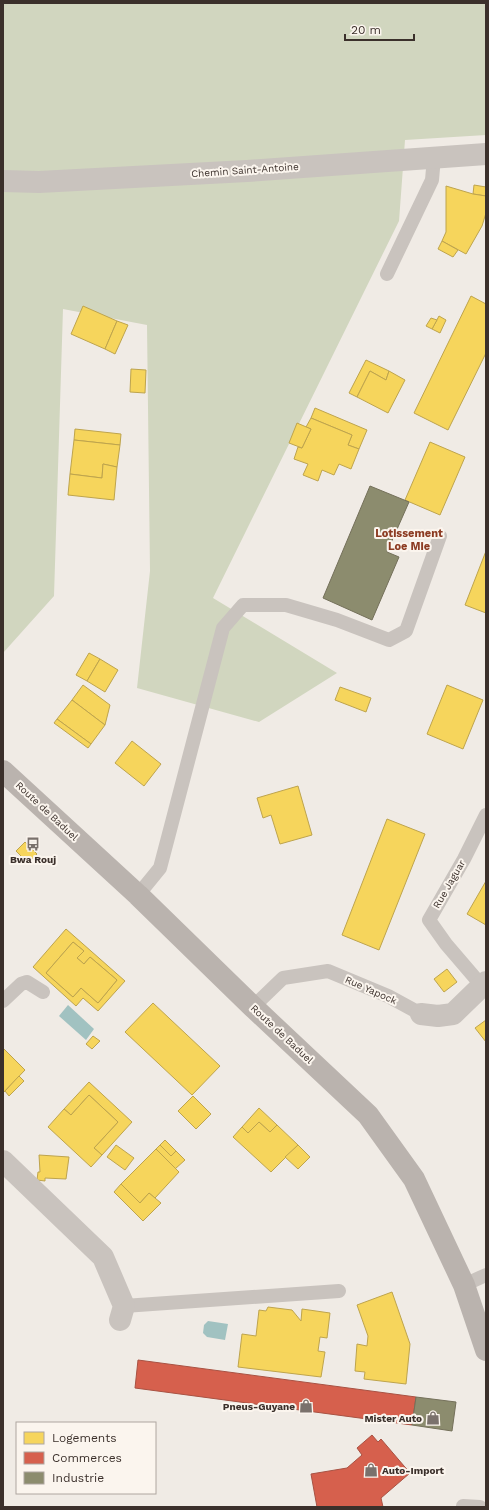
<svg xmlns="http://www.w3.org/2000/svg" width="489" height="1510" font-family="'Work Sans',sans-serif">
<style>
.green{fill:#d1d6bf}
.water{fill:#a1c2c1}
.homes{fill:#f6d55c;stroke:#bea44d;fill-rule:evenodd}
.shops{fill:#d6604d;stroke:#a85243}
.industry{fill:#8c8c6e;stroke:#74705a}
.lines{fill:none;stroke-linecap:round;stroke-linejoin:round}
.lane{stroke:#c9c3be;stroke-width:14}
.street{stroke:#c9c3be;stroke-width:22}
.secondary{stroke:#bab3ae;stroke-width:22}
.labels{text-anchor:middle;dominant-baseline:central;stroke-width:4;stroke-linejoin:round;paint-order:stroke}
.street-label{font-size:10px;fill:#3b302b;stroke:#fbf5ee}
.poi-label{font-size:10px;font-weight:bold;fill:#3b302b;stroke:#fbf5ee;text-anchor:end}
.neighbourhood-label{font-size:11px;font-weight:bold;fill:#8c3b22;stroke:#fbf5ee}
</style>
<rect width="100%" height="100%" fill="#f0ebe5"/>
<polygon class="green" points="3,3 486,3 486,135 405,140 399,221 213,598 337,673 259,722 137,688 150,571 147,325 63,309 54,596 3,653"/>
<g class="water">
<polygon points="68,1005 94,1029 86,1040 59,1016"/>
<polygon points="208,1321 228,1324 225,1340 207,1337 203,1333 204,1325"/>
</g>
<g class="homes">
<polygon points="474,185 486,187 486,196 473,194"/>
<polygon points="446,186 473,194 486,196 486,213 482,226 466,254 442,241 446,232"/>
<polygon points="442,241 458,250 453,257 438,249"/>
<polygon points="471,296 486,304 486,353 448,430 414,413"/>
<polygon points="83,306 117,321 105,349 71,334"/>
<polygon points="439,316 446,320 440,333 432,329"/>
<polygon points="431,318 437,320 432,329 426,326"/>
<polygon points="117,321 128,325 115,354 105,349"/>
<polygon points="366,360 389,371 386,380 370,371 357,397 349,393"/>
<polygon points="131,369 146,370 145,393 130,392"/>
<polygon points="370,371 386,380 389,371 405,380 388,413 357,397"/>
<polygon points="315,408 367,430 359,449 348,445 352,435 311,418"/>
<polygon points="311,418 352,435 348,445 359,449 351,469 339,464 334,475 322,470 318,481 303,475 308,464 294,459 298,447 302,448 311,429 306,427"/>
<polygon points="297,423 311,429 302,448 289,443"/>
<polygon points="75,429 121,434 120,445 74,440"/>
<polygon points="74,440 120,445 117,467 103,464 102,478 70,474"/>
<polygon points="430,442 465,457 440,515 405,500"/>
<polygon points="103,464 117,467 114,500 68,495 70,474 102,478"/>
<polygon points="486,551 486,613 465,605"/>
<polygon points="89,653 100,659 87,681 76,675"/>
<polygon points="100,659 118,670 105,692 87,681"/>
<polygon points="83,685 110,705 105,725 72,700"/>
<polygon points="447,685 483,700 463,749 427,734"/>
<polygon points="340,687 371,698 366,712 335,700"/>
<polygon points="72,700 105,725 91,744 57,719"/>
<polygon points="57,719 91,744 88,748 54,723"/>
<polygon points="132,741 161,764 144,786 115,763"/>
<polygon points="298,786 312,835 280,844 271,815 263,818 257,798"/>
<polygon points="387,819 425,834 379,950 342,935"/>
<polygon points="25,842 37,854 28,863 16,851"/>
<polygon points="486,881 486,925 467,914"/>
<path d="M66 929 125 981 98 1011 83 998 76 1006 33 967ZM73 942 84 951 77 958 84 964 90 957 117 980 98 1003 81 988 73 997 46 973Z"/>
<polygon points="73,942 84,951 77,958 84,964 90,957 117,980 98,1003 81,988 73,997 46,973"/>
<polygon points="447,969 457,982 444,992 434,979"/>
<polygon points="153,1003 220,1066 192,1095 125,1032"/>
<polygon points="486,1020 486,1042 475,1028"/>
<polygon points="93,1036 100,1041 92,1049 86,1044"/>
<polygon points="4,1049 25,1070 3,1093 3,1050"/>
<polygon points="19,1076 24,1081 9,1096 5,1091"/>
<polygon points="89,1082 132,1122 102,1155 94,1148 118,1122 89,1095 71,1115 64,1109"/>
<polygon points="89,1095 118,1122 94,1148 102,1155 91,1167 48,1127 64,1109 71,1115"/>
<polygon points="193,1096 211,1114 196,1129 178,1111"/>
<polygon points="259,1108 277,1125 270,1132 259,1122 248,1133 242,1127"/>
<polygon points="259,1122 270,1132 277,1125 298,1145 271,1172 233,1137 242,1127 248,1133"/>
<polygon points="165,1140 176,1151 171,1156 160,1145"/>
<polygon points="116,1145 134,1158 125,1170 107,1157"/>
<polygon points="160,1145 171,1156 176,1151 185,1160 175,1169 156,1149"/>
<polygon points="298,1145 310,1157 298,1169 285,1157"/>
<polygon points="156,1149 179,1172 155,1198 149,1193 140,1203 121,1184"/>
<polygon points="39,1155 69,1157 66,1179 45,1178 45,1181 37,1180 38,1172 40,1172"/>
<polygon points="121,1184 140,1203 149,1193 161,1203 143,1221 114,1192"/>
<polygon points="392,1292 410,1344 406,1384 364,1379 365,1372 355,1371 357,1344 367,1346 368,1336 357,1305"/>
<polygon points="268,1307 292,1310 301,1321 302,1309 330,1313 327,1338 320,1337 318,1351 325,1352 321,1377 238,1367 242,1334 256,1336 259,1310 266,1311"/>
</g>
<g class="shops">
<polygon points="138,1360 416,1397 412,1425 135,1388"/>
<polygon points="372,1435 378,1442 381,1439 410,1473 381,1498 383,1507 317,1507 311,1474 347,1468 362,1455 357,1448"/>
</g>
<g class="industry">
<polygon points="370,486 409,502 387,552 399,557 372,620 323,598"/>
<polygon points="416,1397 456,1402 452,1431 412,1425"/>
</g>
<g class="lines">
<g class="lane">
<polyline points="387,274 432,180 434,157"/>
<polyline points="138,895 160,868 223,628 243,605 286,605 337,620 389,640 406,631 440,536"/>
<polyline points="482,986 446,944 429,920 464,859 486,815"/>
<polyline points="3,1001 21,984 27,982 43,992"/>
<polyline points="253,1007 283,978 328,971 388,996 421,1014"/>
<polyline points="464,1285 486,1275"/>
<polyline points="124,1306 339,1291"/>
<polyline points="463,1506 480,1507"/>
</g>
<g class="street">
<polyline points="3,181 39,182 247,171 486,154"/>
<polyline points="421,1014 438,1016 453,1014 486,982"/>
<polyline points="3,1161 103,1257 124,1306 120,1320"/>
</g>
<polyline class="secondary" points="3,771 138,895 253,1007 368,1115 414,1179 464,1285 486,1350"/>
</g>
<defs>
<g id="bus-bare" transform="scale(1.08)"><path d="M-5-6H5V4H4V6H2V4H-2V6H-4V4H-5ZM-3.5-4V0h7V-4ZM-3.5 1.2v1.5H-2V1.2ZM2 1.2v1.5H3.5V1.2Z" fill="#7a716c" stroke="#fbf5ee" stroke-width="2.5" paint-order="stroke"/></g>
<g id="shop-bare" transform="scale(1.08)"><path d="M-5-2.5h2.3a2.7 3.5 0 0 1 5.4 0H5L5.5 6h-11ZM-1.5-2.5h3a1.5 2.3 0 0 0-3 0Z" fill="#7a716c" stroke="#fbf5ee" stroke-width="2.5" paint-order="stroke"/></g>
</defs>
<g fill-rule="evenodd">
<use href="#bus-bare" x="33" y="844"/>
<use href="#shop-bare" x="306" y="1406"/>
<use href="#shop-bare" x="433" y="1418"/>
<use href="#shop-bare" x="371" y="1470"/>
</g>
<g class="labels">
<g class="street-label">
<text transform="translate(245 170) rotate(-4)">Chemin Saint-Antoine</text>
<text transform="translate(47 811) rotate(43)">Route de Baduel</text>
<text transform="translate(449 884) rotate(-60)">Rue Jaguar</text>
<text transform="translate(371 990) rotate(24)">Rue Yapock</text>
<text transform="translate(282 1034) rotate(43)">Route de Baduel</text>
</g>
<g class="poi-label">
<text x="33" y="859" text-anchor="middle">Bwa Rouj</text>
<text x="295" y="1406">Pneus-Guyane</text>
<text x="422" y="1418">Mister Auto</text>
<text x="382" y="1470" text-anchor="start">Auto-Import</text>
</g>
<g class="neighbourhood-label">
<text x="409" y="533">Lotissement<tspan x="409" dy="13">Loe Mie</tspan></text>
</g>
</g>
<rect width="489" height="1510" fill="none" stroke="#3b302b" stroke-width="8"/>
<rect x="16" y="1422" width="140" height="72" fill="#fbf5ee" stroke="#aea6a0"/>
<rect x="24" y="1432" width="20" height="12" fill="#f6d55c" stroke="#aea6a0"/>
<text x="52" y="1442" font-size="12" fill="#3b302b">Logements</text>
<rect x="24" y="1452" width="20" height="12" fill="#d6604d" stroke="#aea6a0"/>
<text x="52" y="1462" font-size="12" fill="#3b302b">Commerces</text>
<rect x="24" y="1472" width="20" height="12" fill="#8c8c6e" stroke="#aea6a0"/>
<text x="52" y="1482" font-size="12" fill="#3b302b">Industrie</text>
<path d="M345 34v6h69v-6" fill="none" stroke="#3b302b" stroke-width="2"/>
<text x="351" y="34" font-size="12" fill="#3b302b" stroke="#fbf5ee" stroke-width="3" paint-order="stroke">20 m</text>
</svg>
